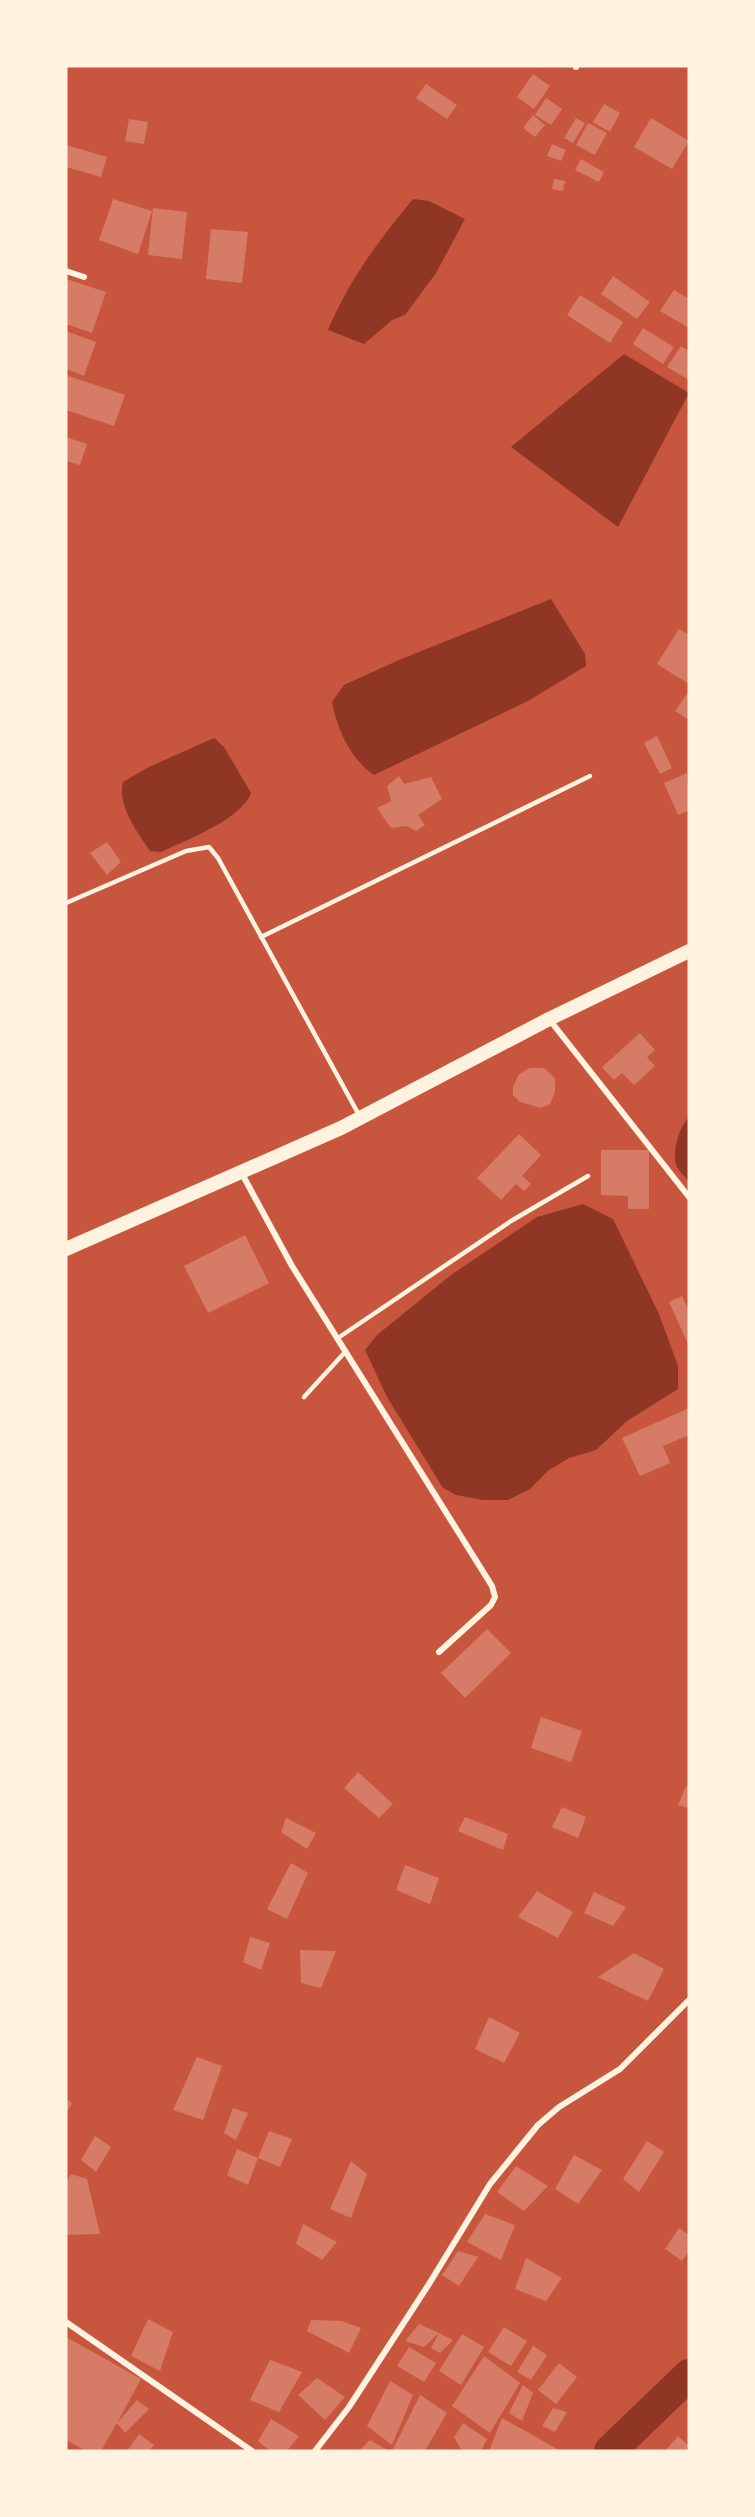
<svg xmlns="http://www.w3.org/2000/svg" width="755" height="2517" font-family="Manrope,sans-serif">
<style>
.water{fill:#8f3625}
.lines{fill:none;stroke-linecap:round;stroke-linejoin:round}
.river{stroke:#8f3625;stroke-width:32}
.building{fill:#d67c66}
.service{stroke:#fff3e0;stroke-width:4.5}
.minor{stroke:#fff3e0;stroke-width:6}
.primary{stroke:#fff3e0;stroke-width:14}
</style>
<rect width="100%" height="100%" fill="#c8553d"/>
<g class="water">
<path d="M413 199 429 201 465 219 436 273 405 315 392 320 364 344 328 330C349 280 379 240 413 199Z"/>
<polygon points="624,354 689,393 618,527 511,447"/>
<path d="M551 599 585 654 586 666 528 701 374 775C351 760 337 729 332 702L344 685 399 660Z"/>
<path d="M214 738 224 747 251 793C242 819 186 840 161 852L150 851C137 832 117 805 123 782L149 767Z"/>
<path d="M689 1117V1182C685 1177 680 1172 677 1167 671 1153 679 1127 689 1117Z"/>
<polygon points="583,1204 613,1219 659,1314 678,1366 678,1389 627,1421 596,1450 569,1458 549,1470 530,1489 508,1500 483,1500 456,1495 443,1488 387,1397 365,1350 377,1335 451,1275 537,1217"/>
</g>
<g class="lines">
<polyline class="river" points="610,2451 689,2375"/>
</g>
<g class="building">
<polygon points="533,74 550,86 534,109 517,97"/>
<polygon points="426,84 457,105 447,119 416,98"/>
<polygon points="546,98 562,109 551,125 535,115"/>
<polygon points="604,104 620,113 610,132 593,122"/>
<polygon points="533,115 545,125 535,137 523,128"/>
<polygon points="576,118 585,123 573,143 564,138"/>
<polygon points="651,118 689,141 672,169 634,147"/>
<polygon points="129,119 148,122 144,144 125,141"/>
<polygon points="588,123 607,133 595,155 576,145"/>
<polygon points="552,144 566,150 561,161 547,156"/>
<polygon points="66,145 107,157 101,177 66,167"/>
<polygon points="581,159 604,172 599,182 575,170"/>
<polygon points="554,179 565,181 563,191 552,189"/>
<polygon points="113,199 152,211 138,254 99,240"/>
<polygon points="153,208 187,212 182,259 148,255"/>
<polygon points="211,229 248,232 242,283 206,279"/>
<polygon points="613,276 650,302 637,319 601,294"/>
<polygon points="66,279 106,292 92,333 66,324"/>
<polygon points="674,290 689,299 689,328 660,311"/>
<polygon points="580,295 623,322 610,343 567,315"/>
<polygon points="643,328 674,347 663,364 633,344"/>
<polygon points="66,331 96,342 84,376 66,369"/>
<polygon points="681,346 689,351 689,380 667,367"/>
<polygon points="66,375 125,395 114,426 66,410"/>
<polygon points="66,437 87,444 80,465 66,461"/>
<polygon points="679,629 689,635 689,684 657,664"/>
<polygon points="689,691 689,720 675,711"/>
<polygon points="657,736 672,768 660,774 644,743"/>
<polygon points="687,773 689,811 678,815 664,783"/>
<polygon points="399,776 404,784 431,777 442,799 418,815 425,825 416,831 406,826 391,828 377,808 391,801 387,786"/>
<polygon points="107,842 121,862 107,875 90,853"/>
<polygon points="640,1033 655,1050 647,1057 655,1066 634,1085 622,1073 614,1080 602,1067"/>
<polygon points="530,1068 544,1068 555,1078 555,1092 550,1104 541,1108 520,1102 513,1095 513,1087 519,1074"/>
<polygon points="519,1134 541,1155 522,1176 531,1184 524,1191 516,1184 501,1200 477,1178"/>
<polygon points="601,1150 649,1150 649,1209 628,1209 628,1196 601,1195"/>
<polygon points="245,1235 269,1283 208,1313 184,1266"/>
<polygon points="682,1296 689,1311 689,1346 669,1302"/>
<polygon points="689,1408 689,1435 663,1446 670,1463 640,1476 622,1438"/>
<polygon points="487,1629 511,1653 465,1698 441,1673"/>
<polygon points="541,1717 582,1731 571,1762 531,1748"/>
<polygon points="358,1772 393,1804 379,1818 344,1788"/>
<polygon points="686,1786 689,1787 689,1808 678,1805"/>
<polygon points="562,1807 586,1817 578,1838 552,1827"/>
<polygon points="465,1817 508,1834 503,1850 458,1831"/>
<polygon points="286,1818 316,1833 307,1849 281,1832"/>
<polygon points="291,1863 308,1873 287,1919 267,1909"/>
<polygon points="405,1865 439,1878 430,1904 396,1890"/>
<polygon points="537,1891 573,1912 558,1938 518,1917"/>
<polygon points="594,1892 626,1907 613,1926 584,1913"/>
<polygon points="250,1937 270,1943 261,1970 243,1962"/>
<polygon points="300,1950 336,1951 321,1988 301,1983"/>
<polygon points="634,1953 664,1969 648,2001 598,1977"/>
<polygon points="489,2017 520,2033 504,2063 475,2049"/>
<polygon points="197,2057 222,2066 203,2120 173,2110"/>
<polygon points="66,2099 72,2103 66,2113"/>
<polygon points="233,2108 248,2113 236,2140 224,2133"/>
<polygon points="269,2131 292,2139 280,2167 258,2158"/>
<polygon points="95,2136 111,2147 96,2172 81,2160"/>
<polygon points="647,2141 664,2152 639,2192 623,2179"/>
<polygon points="237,2149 258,2158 248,2185 227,2175"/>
<polygon points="574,2155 602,2170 578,2204 555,2189"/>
<polygon points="351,2161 367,2174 351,2218 330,2209"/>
<polygon points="516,2166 548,2186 524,2211 497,2192"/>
<polygon points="71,2174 87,2179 100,2234 66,2235 66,2183"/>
<polygon points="485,2214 515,2225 501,2260 467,2242"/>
<polygon points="303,2224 337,2242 322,2260 296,2244"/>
<polygon points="679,2228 689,2235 689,2251 682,2261 665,2249"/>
<polygon points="458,2251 478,2257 459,2286 442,2275"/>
<polygon points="526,2258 562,2278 546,2301 515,2289"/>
<polygon points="148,2319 173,2332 160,2371 131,2356"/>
<polygon points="311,2320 341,2321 361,2328 349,2353 307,2331"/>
<polygon points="419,2324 439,2333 424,2347 405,2341"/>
<polygon points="504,2327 527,2341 511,2366 488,2352"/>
<polygon points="439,2333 453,2340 440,2353 431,2348"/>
<polygon points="462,2334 484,2347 461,2385 439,2371"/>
<polygon points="66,2337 141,2379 117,2423 137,2400 149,2409 125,2433 117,2423 101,2451 86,2451 66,2440"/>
<polygon points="533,2346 547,2355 531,2380 517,2372"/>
<polygon points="409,2347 436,2363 424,2382 397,2366"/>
<polygon points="484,2356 520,2383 490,2433 452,2406"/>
<polygon points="270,2360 302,2372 279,2412 250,2400"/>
<polygon points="559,2363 577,2377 556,2404 538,2390"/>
<polygon points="317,2378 345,2397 325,2420 298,2395"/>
<polygon points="390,2381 413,2395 392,2445 367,2426"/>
<polygon points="523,2385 533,2393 522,2421 509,2413"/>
<polygon points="420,2395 447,2413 425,2451 392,2451"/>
<polygon points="553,2408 567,2412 555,2432 542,2426"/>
<polygon points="502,2418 561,2451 489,2451"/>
<polygon points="271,2419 299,2436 287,2451 270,2451 258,2441"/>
<polygon points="463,2423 487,2439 481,2451 462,2451 454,2437"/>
<polygon points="139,2434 154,2445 149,2451 127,2451"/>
<polygon points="678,2436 689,2446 685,2451 665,2451"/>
<polygon points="370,2440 389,2451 359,2451"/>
</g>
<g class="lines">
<g class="service">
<polyline points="66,903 186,851 209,847 218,858 359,1115"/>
<polyline points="261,937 590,776"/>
<polyline points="338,1338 511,1221 588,1176"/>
<polyline points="304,1397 346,1351"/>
</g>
<g class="minor">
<polyline points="576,67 576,66"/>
<polyline points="66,271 84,277"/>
<polyline points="549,1019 689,1197"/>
<polyline points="241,1172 292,1266 492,1586 495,1597 491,1605 439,1652"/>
<polyline points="66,2322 252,2451"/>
<polyline points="315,2451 349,2407 429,2284 490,2184 538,2125 559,2107 620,2069 689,2000"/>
</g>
<polyline class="primary" points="66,1249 341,1128 549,1019 689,951"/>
</g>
<rect width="755" height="2517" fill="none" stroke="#fff3e0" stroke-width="135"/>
</svg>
